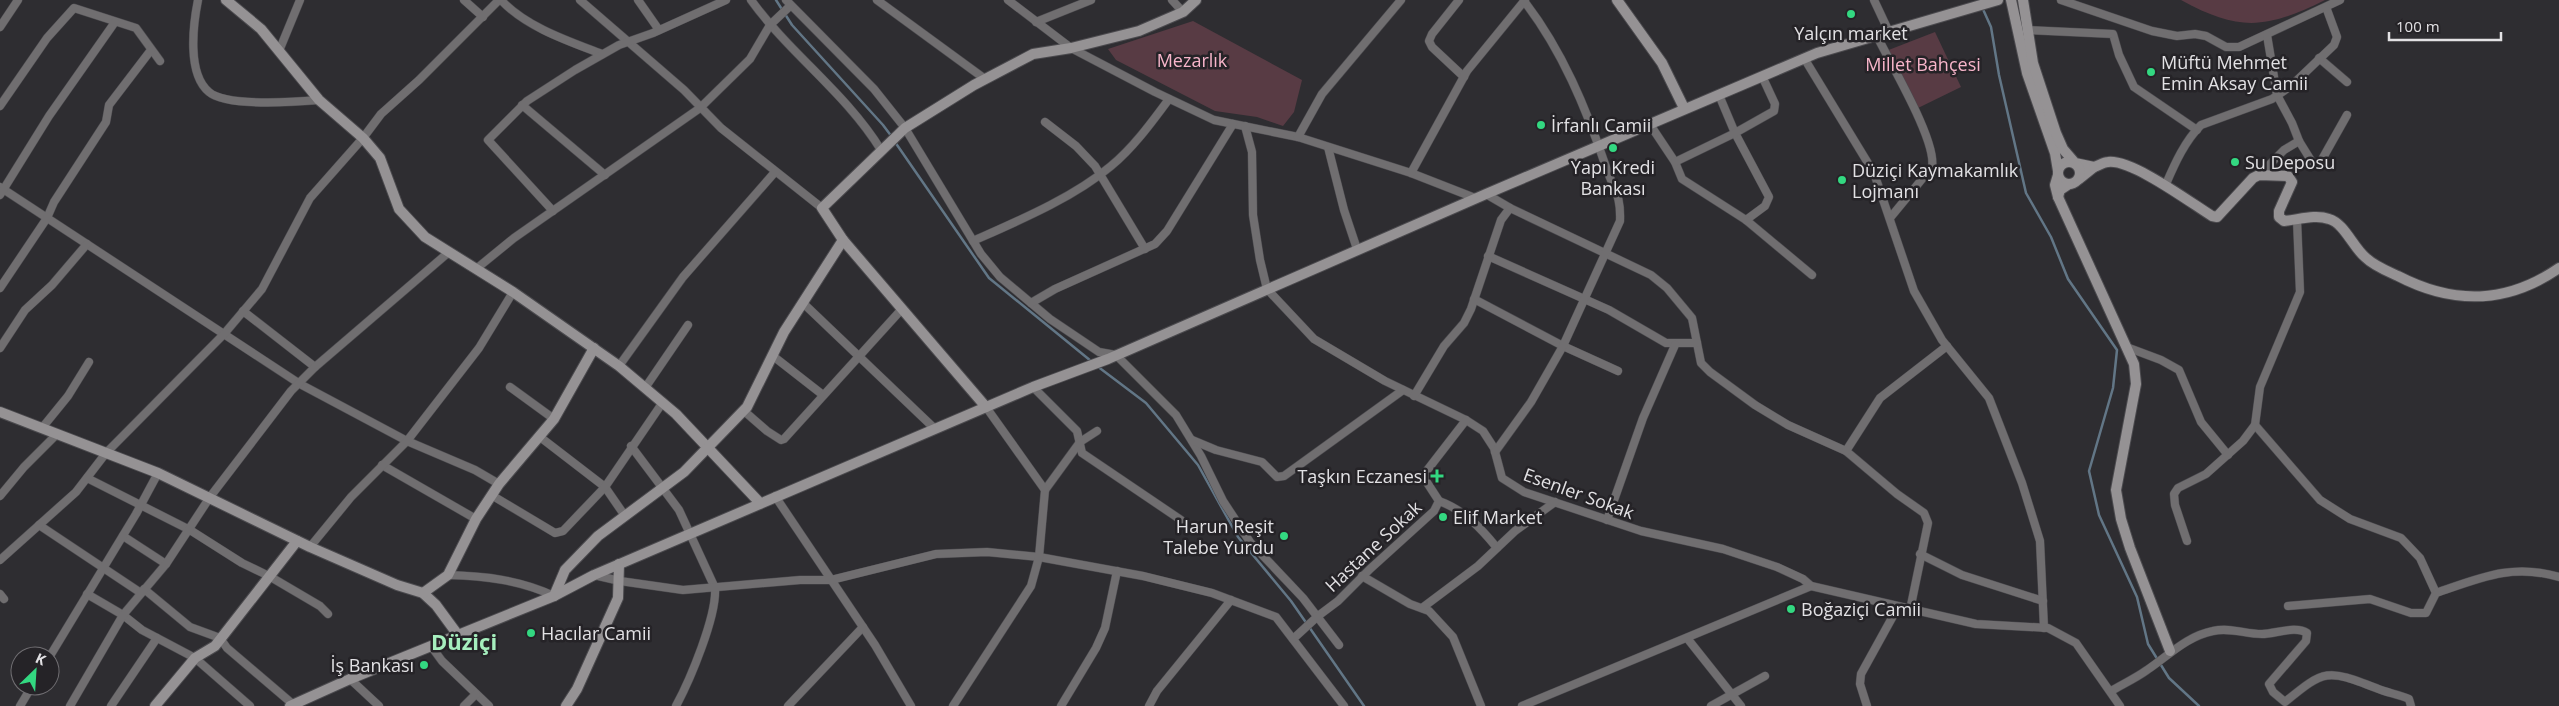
<svg xmlns="http://www.w3.org/2000/svg" width="2559" height="706" font-family="'Open Sans',sans-serif">
<style>
.green{fill:#583b44}
.lines{fill:none;stroke-linecap:round;stroke-linejoin:round}
.stream{stroke:#627686;stroke-width:2.5}
.street-casing{stroke:#4b4a4e;stroke-width:9}
.secondary-casing{stroke:#4b4a4e;stroke-width:12}
.street{stroke:#706e70;stroke-width:8}
.secondary{stroke:#959294;stroke-width:10}
.poi-dot{fill:#33d881;stroke:#252327;stroke-width:2}
.labels{text-anchor:middle;dominant-baseline:central;stroke-width:5;stroke-linejoin:round;paint-order:stroke}
.poi-label{font-size:18px;fill:#e2e1e4;stroke:#252327;text-anchor:start}
.park-label{font-size:18px;fill:#f7b5ca;stroke:#252327}
.street-label{font-size:18px;fill:#e2e1e4;stroke:#252327}
.district-label{font-size:22px;font-weight:bold;fill:#a6efbe;stroke:#252327}
</style>
<rect width="100%" height="100%" fill="#2e2d31"/>
<g class="green">
<path d="M2181 0H2325C2267 29 2239 32 2181 0Z"/>
<polygon points="1193,21 1302,80 1294,112 1283,126 1257,117 1215,111 1116,60 1108,49"/>
<polygon points="1935,32 1961,87 1918,108 1886,51"/>
</g>
<g class="lines">
<g class="stream">
<polyline points="776,0 792,25 883,125 892,137"/>
<polyline points="1982,7 1991,27 1999,75 2026,193 2051,237 2068,279 2117,350 2113,388 2089,471 2099,515 2137,597 2148,644 2169,678 2199,706"/>
<polyline points="895,142 989,278 1091,361"/>
<polyline points="1097,366 1146,403 1198,465 1238,537 1291,601 1364,706"/>
</g>
<g class="street-casing">
<g id="street">
<path d="M198 0C193 25 187 74 209 92 226 107 295 102 319 100"/>
<polyline points="464,0 483,17"/>
<path d="M501 0C526 27 568 41 602 54"/>
<polyline points="580,0 684,90 721,128 822,208"/>
<polyline points="638,0 659,30"/>
<path d="M751 0C790 54 846 93 881 150"/>
<polyline points="786,0 874,89 905,128 981,254 1000,277 1050,319 1099,352 1116,355 1176,415 1201,456 1223,501 1250,542 1303,598 1339,645"/>
<polyline points="877,0 985,79"/>
<polyline points="1008,0 1071,48 1155,92 1214,120 1298,137 1411,173 1475,198"/>
<polyline points="1172,0 1183,12"/>
<polyline points="1459,0 1432,34 1429,41 1432,47 1464,77"/>
<polyline points="1874,0 1889,32"/>
<polyline points="2061,0 2152,31 2177,36 2195,34 2206,36 2226,47 2239,47 2340,0"/>
<polyline points="1036,22 1091,0"/>
<polyline points="0,27 18,0"/>
<polyline points="2027,30 2113,34 2119,55 2134,87 2197,130"/>
<path d="M1877 36C1890 63 1937 141 1932 167L1890 218"/>
<polyline points="279,51 300,0"/>
<polyline points="1804,58 1874,173 1914,291 1942,340 1989,398 2022,483 2040,541 2044,628"/>
<polyline points="2319,58 2347,82"/>
<polyline points="1719,95 1735,133 1769,197 1765,206 1746,220"/>
<polyline points="522,105 605,175"/>
<polyline points="0,106 47,38 74,8 136,28 160,61"/>
<polyline points="1045,122 1076,146 1095,166 1145,249"/>
<polyline points="1649,123 1675,162 1682,179 1746,220 1812,275"/>
<polyline points="1245,126 1252,152 1253,215 1260,260 1267,289 1314,339 1385,381 1466,420 1483,431 1494,448 1502,478 1524,492 1641,531 1723,549 1777,567 1803,579 1811,586 1976,624 2048,628 2076,643 2120,706"/>
<polyline points="1298,137 1322,94 1401,0"/>
<polyline points="2299,141 2312,162 2320,163 2347,115"/>
<polyline points="1328,147 1344,210 1357,249"/>
<polyline points="1675,162 1735,133 1774,111 1775,104 1762,76"/>
<polyline points="1411,173 1467,71 1525,0"/>
<polyline points="2259,175 2284,150 2299,141 2292,123 2277,95 2267,35"/>
<path d="M2166 184C2175 163 2185 141 2201 125L2272 99 2291 86 2334 45 2337 37 2326 7"/>
<polyline points="0,187 300,384 407,441 475,470 499,484"/>
<polyline points="1486,194 1510,208 1651,275 1667,288 1692,318 1701,363 1710,372 1755,405 1788,425 1846,451 1897,494 1924,513 1928,523 1910,610"/>
<polyline points="0,195 49,116 115,22"/>
<polyline points="553,211 488,140 527,101 575,70 619,45 653,33 726,0"/>
<path d="M973 241C1018 221 1073 198 1111 166 1133 148 1152 122 1169 99"/>
<polyline points="1488,256 1609,310 1666,343 1697,343"/>
<polyline points="476,269 514,238 700,108 750,59 770,25 790,6"/>
<polyline points="0,288 47,218 54,202 106,122 109,105 151,50"/>
<polyline points="1474,299 1563,346 1618,371"/>
<polyline points="803,303 935,429"/>
<polyline points="1031,303 1055,289 1155,244 1167,231 1233,124"/>
<polyline points="243,311 315,367"/>
<polyline points="0,348 25,310 52,285 87,244"/>
<polyline points="2129,348 2161,360 2179,370 2201,422 2228,455"/>
<polyline points="773,356 823,395"/>
<polyline points="619,366 683,277 775,172"/>
<polyline points="510,387 554,419"/>
<polyline points="1033,387 1077,431 1082,453 1181,520"/>
<polyline points="645,388 688,325"/>
<polyline points="1414,396 1444,346 1464,323 1471,309 1501,220 1510,208"/>
<polyline points="744,411 767,431 781,440 784,439 901,310"/>
<polyline points="2255,425 2320,500 2350,519 2401,538 2420,558 2436,593"/>
<polyline points="42,428 68,396 89,362"/>
<polyline points="540,437 605,487 625,516"/>
<polyline points="1192,440 1216,450 1262,462 1277,477 1284,476 1403,390"/>
<path d="M631 446 679 510 715 588C717 616 690 680 676 706"/>
<polyline points="1846,451 1880,398 1947,346"/>
<path d="M1495 452 1531 402 1563 346 1620 221C1621 194 1614 191 1606 167 1586 108 1562 50 1524 1"/>
<polyline points="382,465 476,519"/>
<polyline points="87,478 190,530 242,563 269,576 320,606 328,614"/>
<polyline points="1045,490 1080,442 1097,431"/>
<polyline points="0,496 24,467 57,434"/>
<polyline points="493,496 555,533 563,531 605,487 663,402"/>
<polyline points="775,496 875,645 911,706"/>
<path d="M1439 501C1464 510 1481 528 1497 548"/>
<polyline points="1607,520 1643,418 1675,345"/>
<polyline points="39,525 141,593"/>
<polyline points="123,536 166,564"/>
<polyline points="2187,541 2175,505 2174,494 2178,488 2206,474 2243,441 2255,425 2260,387 2300,292 2297,220"/>
<polyline points="310,547 351,497 407,441 479,348 513,292"/>
<polyline points="1920,554 1962,575 2043,601"/>
<polyline points="0,560 76,492 106,453 224,334 262,289 310,198 363,138 381,114 419,80 499,0"/>
<path d="M448 575C485 576 520 580 554 596"/>
<polyline points="594,575 620,581 683,590 800,580 831,580 936,554 987,552 1039,557 1143,576 1212,593 1276,617 1344,706"/>
<polyline points="1362,576 1410,604 1429,611 1453,637 1481,706"/>
<polyline points="144,589 190,627 220,638 227,648 295,706"/>
<polyline points="0,594 4,599"/>
<polyline points="87,594 123,615 142,630 195,658 250,706"/>
<path d="M2288 606 2370 599 2411 613H2426L2436 593C2480 578 2512 563 2559 577"/>
<polyline points="1422,608 1478,566 1515,531 1555,502"/>
<polyline points="1687,638 1741,706"/>
<polyline points="1293,639 1318,616 1338,601 1370,569 1434,511 1439,501 1426,481 1425,473 1466,420"/>
<polyline points="431,646 442,661 489,706"/>
<polyline points="50,656 136,514 158,473"/>
<polyline points="350,679 379,706"/>
<path d="M2111 691C2123 684 2136 678 2147 670 2168 656 2187 636 2213 631 2230 627 2245 634 2262 634 2275 634 2296 625 2307 633L2306 641 2269 684 2273 692 2285 702C2325 669 2327 669 2376 688 2387 693 2398 694 2409 699L2411 706"/>
<polyline points="20,706 32,686"/>
<polyline points="70,706 123,615 166,564 210,497 291,391 315,367 449,252"/>
<polyline points="111,706 157,638"/>
<polyline points="464,706 476,694"/>
<polyline points="788,706 863,627"/>
<polyline points="953,706 1031,586 1039,557 1045,490 986,407"/>
<polyline points="1061,706 1096,648 1105,628 1117,571"/>
<polyline points="1149,706 1157,691 1231,600"/>
<polyline points="1522,706 1811,586"/>
<polyline points="1711,706 1765,676"/>
<polyline points="1867,706 1860,684 1861,674 1898,607"/>
</g>
</g>
<g class="secondary-casing">
<g id="secondary">
<polyline points="226,0 261,29 319,100 363,138 380,158 399,209 425,237 513,292 619,366 676,414 760,503"/>
<polyline points="1617,0 1662,63 1684,108"/>
<polyline points="2011,0 2027,73 2055,153 2058,171"/>
<polyline points="2023,0 2033,63 2056,133 2063,149 2075,163 2094,167 2079,179"/>
<circle cx="2069" cy="173" r="11"/>
<path d="M2094 167C2098 166 2104 162 2108 162 2132 159 2191 203 2212 216L2217 217 2253 178 2259 175 2288 176 2292 182 2279 211V217L2284 221C2298 220 2315 214 2329 219 2344 223 2353 247 2365 257 2374 266 2387 271 2398 276 2454 305 2507 304 2559 268"/>
<polyline points="2058,175 2055,185 2058,197 2060,190 2069,184"/>
<polyline points="2058,197 2134,364 2136,384 2116,490 2121,519 2130,548 2170,651"/>
<polyline points="986,407 843,240 822,208 905,128 974,85 1033,54 1071,48 1139,31 1183,12 1196,0"/>
<polyline points="0,412 158,473 310,547 397,585 423,593 436,605 458,635"/>
<polyline points="423,593 448,575 476,519 499,484 554,419 594,348"/>
<polyline points="554,596 565,570 598,536 684,472 747,407 784,332 843,240"/>
<polyline points="155,706 195,658 215,646 297,541"/>
<polyline points="290,706 350,679 554,596 594,575 1033,387 1108,359 1486,194 1817,53 1998,0"/>
<polyline points="566,706 577,689 618,598 619,564"/>
</g>
</g>
<use href="#street" class="street"/>
<use href="#secondary" class="secondary"/>
</g>
<g class="poi-dot">
<circle cx="1851" cy="14" r="5"/>
<circle cx="2151" cy="72" r="5"/>
<circle cx="1541" cy="125" r="5"/>
<circle cx="1613" cy="148" r="5"/>
<circle cx="2235" cy="162" r="5"/>
<circle cx="1842" cy="180" r="5"/>
<path d="M1434.5 468.5h5v5h5v5h-5v5h-5v-5h-5v-5h5z"/>
<circle cx="1443" cy="517" r="5"/>
<circle cx="1284" cy="536" r="5"/>
<circle cx="1791" cy="609" r="5"/>
<circle cx="531" cy="633" r="5"/>
<circle cx="424" cy="665" r="5"/>
</g>
<g class="labels">
<g class="poi-label">
<text x="1851" y="33" text-anchor="middle">Yalçın market</text>
<text x="2161" y="62">Müftü Mehmet<tspan x="2161" dy="21">Emin Aksay Camii</tspan></text>
<text x="1551" y="125">İrfanlı Camii</text>
<text x="2245" y="162">Su Deposu</text>
<text x="1613" y="167" text-anchor="middle">Yapı Kredi<tspan x="1613" dy="21">Bankası</tspan></text>
<text x="1852" y="170">Düziçi Kaymakamlık<tspan x="1852" dy="21">Lojmanı</tspan></text>
<text x="1427" y="476" text-anchor="end">Taşkın Eczanesi</text>
<text x="1453" y="517">Elif Market</text>
<text x="1274" y="526" text-anchor="end">Harun Reşit<tspan x="1274" dy="21">Talebe Yurdu</tspan></text>
<text x="1801" y="609">Boğaziçi Camii</text>
<text x="541" y="633">Hacılar Camii</text>
<text x="414" y="665" text-anchor="end">İş Bankası</text>
</g>
<g class="park-label">
<text x="1192" y="60">Mezarlık</text>
<text x="1923" y="64">Millet Bahçesi</text>
</g>
<g class="street-label">
<text transform="translate(1579 493) rotate(20)">Esenler Sokak</text>
<text transform="translate(1373 546) rotate(-43)">Hastane Sokak</text>
</g>
<g class="district-label">
<text x="464" y="641">Düziçi</text>
</g>
</g>
<g transform="translate(35 671) rotate(25)"><circle r="24" fill="#252327" stroke="#716f73"/>
<path d="M0-4L9 19L0 12L-9 19Z" fill="#33d881"/>
<text y="-8" font-size="14" font-weight="bold" text-anchor="middle" fill="#e2e1e4">K</text>
</g>
<path d="M2389 32v8h112v-8" fill="none" stroke="#e2e1e4" stroke-width="2.5"/>
<text x="2396" y="32" font-size="15" fill="#e2e1e4" stroke="#252327" stroke-width="4" paint-order="stroke">100 m</text>
</svg>
